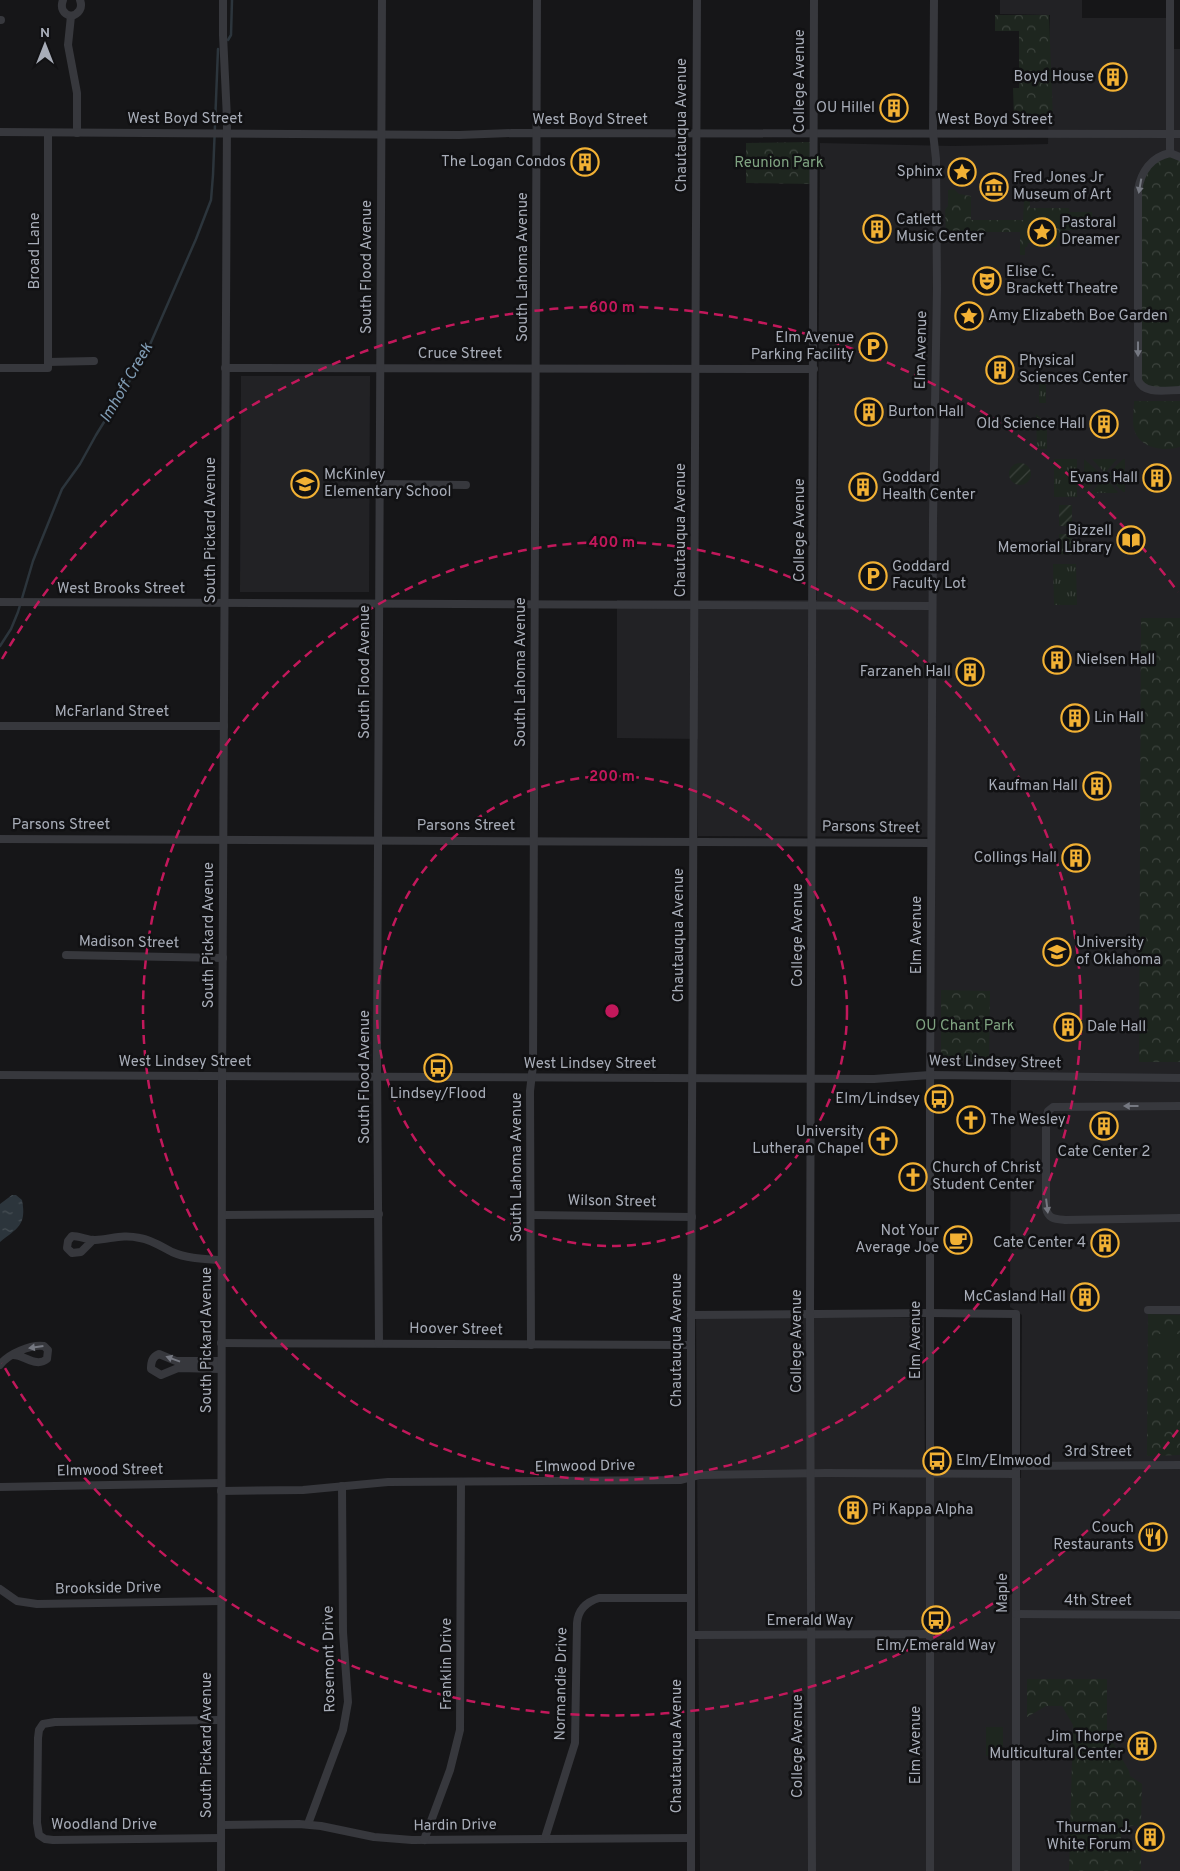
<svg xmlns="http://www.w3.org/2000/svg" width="1180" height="1871" font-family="Overpass,sans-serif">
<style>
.built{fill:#222225}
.grass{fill:url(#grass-tufts)}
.park{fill:url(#park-crowns)}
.garden{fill:url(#garden-furrows)}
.pitch{fill:#1e261f}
.water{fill:url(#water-ripples)}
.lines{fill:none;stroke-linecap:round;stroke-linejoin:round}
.stream{stroke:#2c353c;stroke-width:2.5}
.minor{stroke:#37383d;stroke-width:8}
.oneway{fill:#757881}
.ring{fill:none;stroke:#c2185b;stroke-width:2.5;stroke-dasharray:9 6}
.labels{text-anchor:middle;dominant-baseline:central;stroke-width:5;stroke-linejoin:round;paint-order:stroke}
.poi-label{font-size:15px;fill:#a8adb8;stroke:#111113;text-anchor:end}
.street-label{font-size:15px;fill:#a8adb8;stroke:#111113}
.park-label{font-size:15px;fill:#7fa381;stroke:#111113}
.water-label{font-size:16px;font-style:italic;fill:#7f9bb3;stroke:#111113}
.centre{fill:#c2185b;stroke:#111113;stroke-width:2.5}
.ring-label{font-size:15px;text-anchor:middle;font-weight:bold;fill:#c2185b;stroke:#111113;stroke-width:5;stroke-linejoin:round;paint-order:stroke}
</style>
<defs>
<pattern id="grass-tufts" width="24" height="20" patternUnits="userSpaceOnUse" patternTransform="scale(1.25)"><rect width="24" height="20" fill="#1e261f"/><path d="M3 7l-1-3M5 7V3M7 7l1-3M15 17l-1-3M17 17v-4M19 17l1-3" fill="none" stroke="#3c433d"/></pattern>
<pattern id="park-crowns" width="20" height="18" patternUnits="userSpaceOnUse" patternTransform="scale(1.25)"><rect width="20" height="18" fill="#1e261f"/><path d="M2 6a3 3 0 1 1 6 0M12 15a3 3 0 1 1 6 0" fill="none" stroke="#3c433d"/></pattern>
<pattern id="garden-furrows" width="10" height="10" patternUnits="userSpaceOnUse" patternTransform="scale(1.25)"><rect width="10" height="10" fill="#1e261f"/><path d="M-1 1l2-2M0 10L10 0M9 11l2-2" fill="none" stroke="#3c433d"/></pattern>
<pattern id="water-ripples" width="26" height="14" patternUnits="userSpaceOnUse" patternTransform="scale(1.25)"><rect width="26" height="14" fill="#2c353c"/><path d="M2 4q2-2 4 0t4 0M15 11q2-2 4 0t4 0" fill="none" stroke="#485056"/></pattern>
</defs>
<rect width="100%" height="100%" fill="#161618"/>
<g class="built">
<polygon points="1000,0 1082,0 1082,18 1166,18 1166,49 1180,49 1180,1871 700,1871 696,1317 924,1318 925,1477 1021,1478 1022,1315 1010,1307 1011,1069 995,1066 934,1066 935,837 698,836 698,739 617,738 617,600 817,600 820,143 953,146 1048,144 1050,15 1000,14"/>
<polygon points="241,376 370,376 369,592 240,592"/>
</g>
<g class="grass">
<polygon points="1039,377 1057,377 1057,384 1046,384 1046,403 1039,403"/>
<polygon points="1036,414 1047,424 1047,449 1037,449"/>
<rect x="1054" y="459" width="23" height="38"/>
<polygon points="1084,459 1101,474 1101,476 1086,491 1084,491"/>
<polygon points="1092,459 1117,459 1105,473"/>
<polygon points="1123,459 1125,459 1125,492 1123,492 1108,477 1108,474"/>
<polygon points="1103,479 1106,479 1118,492 1117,493 1091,493"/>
<polygon points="1053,564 1076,564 1077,605 1054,605"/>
</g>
<g class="park">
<polygon points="995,15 1049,15 1053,120 1014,120 1013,88 1019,88 1019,31 995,31"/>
<polygon points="811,142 813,184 746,183 746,143"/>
<polygon points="1158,157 1180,157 1180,390 1142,387 1139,184"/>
<polygon points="954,189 959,194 971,196 971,220 1023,220 1024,199 1030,199 1030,208 1069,208 1069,212 1092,212 1093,229 1066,230 1066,237 1057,238 1057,247 1035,247 1035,243 1028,243 1027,247 1025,247 1025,255 1020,255 1020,232 946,232 945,210 948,206 948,190"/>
<path d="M1134 401H1180V447C1163 452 1139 448 1134 429 1132 420 1134 410 1134 401Z"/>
<polygon points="1141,618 1180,618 1180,1062 1139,1062"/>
<polygon points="941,990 990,991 989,1060 941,1060"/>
<polygon points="1148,1314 1180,1315 1180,1455 1147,1456"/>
<polygon points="1027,1679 1107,1679 1107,1732 1129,1771 1130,1776 1142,1784 1141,1826 1131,1826 1121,1831 1121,1843 1134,1850 1141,1850 1141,1871 1069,1871 1073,1725 1062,1706 1046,1706 1027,1717"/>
</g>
<g class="garden">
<circle cx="1020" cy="474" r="11"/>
<rect x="1059" y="505" width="13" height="21"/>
<polygon points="1059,534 1072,534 1072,555 1059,554"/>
</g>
<g class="pitch">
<rect x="1155" y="1334" width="25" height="14"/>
<rect x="986" y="1727" width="17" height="29"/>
</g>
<path class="water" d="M12 1195H16L22 1200C27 1226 17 1228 0 1242V1204Z"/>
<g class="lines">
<g class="stream">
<polyline points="228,40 231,35 232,0"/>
<polyline points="0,646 11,629 18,612 33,561 62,489 80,464 96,435 145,356 196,239 211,200 213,175 218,49"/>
</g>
<g class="minor">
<path d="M63 0C60 8 63 14 71 16"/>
<polyline points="71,16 68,45 77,93 77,133"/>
<path d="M71 16C79 14 83 8 80 0"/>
<polyline points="0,20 1,20"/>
<polyline points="0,132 459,135 512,133 1180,134"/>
<polyline points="1170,153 1170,0"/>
<path d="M1180 157 1170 153C1151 157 1141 172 1138 190V380C1144 395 1166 390 1180 390"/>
<polyline points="48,362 94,361"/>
<polyline points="0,368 48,368 48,133"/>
<polyline points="225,368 814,369"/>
<polyline points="380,484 466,485"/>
<polyline points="0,602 932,606"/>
<polyline points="0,726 224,726"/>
<polyline points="0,839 931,843"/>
<polyline points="66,955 223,958"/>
<polyline points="0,1075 874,1079 930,1075 1180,1078"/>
<path d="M1180 1106 1053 1107 1048 1111 1046 1119V1208C1048 1219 1055 1219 1065 1220L1180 1218"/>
<polyline points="222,1215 379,1214"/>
<polyline points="532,1215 692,1217"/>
<path d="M93 1240 81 1252 72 1253 67 1248 68 1241 72 1236C80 1236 87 1240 95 1240 112 1239 122 1234 140 1238 152 1240 162 1247 172 1252 188 1259 205 1259 221 1260"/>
<polyline points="1148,1310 1180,1310"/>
<polyline points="691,1315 930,1313 1016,1314 1016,1871"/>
<polyline points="221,1343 691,1345"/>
<polyline points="379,1343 377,1061 382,0"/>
<polyline points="531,1345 530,1091 533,1065 537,0"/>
<path d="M0 1365C8 1354 31 1344 44 1346L48 1350 47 1359C36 1368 25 1355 13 1355"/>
<path d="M221 1369 178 1368 161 1375 151 1369C151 1362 152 1357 159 1354L176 1361H221"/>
<polyline points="1016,1466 1180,1465"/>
<polyline points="0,1487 221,1483"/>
<polyline points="221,1491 303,1490 388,1482 681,1480 700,1475 826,1473 1016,1474"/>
<polyline points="0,1589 17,1601 37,1604 221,1601"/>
<polyline points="1016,1614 1180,1615"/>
<polyline points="691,1635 929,1634"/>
<polyline points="221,1720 55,1722 43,1724 39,1730 38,1738 37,1823 39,1835 45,1839 53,1840 221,1838"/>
<polyline points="308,1824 343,1730 348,1702 343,1632 342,1486"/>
<polyline points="221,1825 299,1824 321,1826 374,1837 412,1840 691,1838"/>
<path d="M545 1838 575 1743 577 1623C578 1610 586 1602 599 1598H691"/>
<polyline points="424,1840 450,1770 460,1730 461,1482"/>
<polyline points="221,1871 222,1090 227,119 223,35 223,0"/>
<polyline points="691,1871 691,1345 697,0"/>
<polyline points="812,1871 810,1313 814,0"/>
<polyline points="930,1871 930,1101 933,520 937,289 936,159 933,133 934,0"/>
</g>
</g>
<defs><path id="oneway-solid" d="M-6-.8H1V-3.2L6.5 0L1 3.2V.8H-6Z" transform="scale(1.25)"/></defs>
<g class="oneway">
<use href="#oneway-solid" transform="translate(1140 186) rotate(100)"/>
<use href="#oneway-solid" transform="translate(1138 349) rotate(90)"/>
<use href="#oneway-solid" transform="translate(1131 1106) rotate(-180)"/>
<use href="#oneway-solid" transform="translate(1047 1206) rotate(83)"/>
<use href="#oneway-solid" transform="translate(36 1347) rotate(172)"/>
<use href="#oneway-solid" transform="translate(173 1359) rotate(-160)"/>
</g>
<g class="ring">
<circle cx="612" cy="1011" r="235"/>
<circle cx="612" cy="1011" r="469"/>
<path d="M1178 1430A704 704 0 0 1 2 1363M2 659A704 704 0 0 1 1178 592"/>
</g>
<defs>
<g id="building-ring" transform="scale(1.4375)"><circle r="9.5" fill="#111113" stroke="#f2b134" stroke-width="1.5"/><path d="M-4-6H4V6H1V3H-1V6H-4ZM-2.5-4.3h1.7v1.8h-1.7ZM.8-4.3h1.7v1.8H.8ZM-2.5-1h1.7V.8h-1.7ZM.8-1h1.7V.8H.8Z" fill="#f2b134"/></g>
<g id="sight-ring" transform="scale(1.4375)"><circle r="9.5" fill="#111113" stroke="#f2b134" stroke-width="1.5"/><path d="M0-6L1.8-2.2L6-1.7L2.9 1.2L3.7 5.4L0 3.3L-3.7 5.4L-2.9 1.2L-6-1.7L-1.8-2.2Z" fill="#f2b134"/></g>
<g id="museum-ring" transform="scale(1.4375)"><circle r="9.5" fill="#111113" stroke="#f2b134" stroke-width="1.5"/><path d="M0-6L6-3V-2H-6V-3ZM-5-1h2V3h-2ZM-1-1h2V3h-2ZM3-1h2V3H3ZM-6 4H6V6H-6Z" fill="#f2b134"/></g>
<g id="theatre-ring" transform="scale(1.4375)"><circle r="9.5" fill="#111113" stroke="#f2b134" stroke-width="1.5"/><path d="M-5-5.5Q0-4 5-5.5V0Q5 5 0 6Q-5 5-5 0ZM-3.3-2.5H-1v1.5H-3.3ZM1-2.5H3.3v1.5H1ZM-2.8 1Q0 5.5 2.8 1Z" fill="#f2b134"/></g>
<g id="parking-ring" transform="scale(1.4375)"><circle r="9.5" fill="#111113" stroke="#f2b134" stroke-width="1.5"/><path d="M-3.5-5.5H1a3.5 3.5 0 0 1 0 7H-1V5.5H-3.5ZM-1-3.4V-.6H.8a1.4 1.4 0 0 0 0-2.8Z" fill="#f2b134"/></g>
<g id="school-ring" transform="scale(1.4375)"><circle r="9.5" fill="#111113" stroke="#f2b134" stroke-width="1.5"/><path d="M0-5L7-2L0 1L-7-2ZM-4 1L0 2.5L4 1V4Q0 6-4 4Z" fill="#f2b134"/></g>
<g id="library-ring" transform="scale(1.4375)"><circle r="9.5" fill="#111113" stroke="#f2b134" stroke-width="1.5"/><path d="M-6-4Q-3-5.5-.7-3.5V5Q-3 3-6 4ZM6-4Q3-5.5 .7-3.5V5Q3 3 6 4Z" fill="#f2b134"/></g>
<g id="university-ring" transform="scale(1.4375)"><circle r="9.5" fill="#111113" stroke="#f2b134" stroke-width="1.5"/><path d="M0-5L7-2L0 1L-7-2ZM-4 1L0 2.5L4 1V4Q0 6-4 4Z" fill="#f2b134"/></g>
<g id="bus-ring" transform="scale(1.4375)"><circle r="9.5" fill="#111113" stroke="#f2b134" stroke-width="1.5"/><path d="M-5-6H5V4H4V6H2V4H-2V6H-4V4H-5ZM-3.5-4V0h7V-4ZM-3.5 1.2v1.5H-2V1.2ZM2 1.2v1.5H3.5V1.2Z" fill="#f2b134"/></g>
<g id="church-ring" transform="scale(1.4375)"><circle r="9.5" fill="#111113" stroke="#f2b134" stroke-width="1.5"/><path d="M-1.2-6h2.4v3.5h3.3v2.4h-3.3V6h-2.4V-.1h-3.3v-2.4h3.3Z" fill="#f2b134"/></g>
<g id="cafe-ring" transform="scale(1.4375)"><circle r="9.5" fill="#111113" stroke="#f2b134" stroke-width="1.5"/><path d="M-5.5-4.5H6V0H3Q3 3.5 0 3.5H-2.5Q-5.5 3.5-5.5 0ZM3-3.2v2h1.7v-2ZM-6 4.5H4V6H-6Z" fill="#f2b134"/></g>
<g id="restaurant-ring" transform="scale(1.4375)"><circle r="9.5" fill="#111113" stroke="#f2b134" stroke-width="1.5"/><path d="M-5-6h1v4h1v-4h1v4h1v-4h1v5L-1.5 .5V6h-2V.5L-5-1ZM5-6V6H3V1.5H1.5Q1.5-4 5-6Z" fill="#f2b134"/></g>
</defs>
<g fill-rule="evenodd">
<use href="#building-ring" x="1113" y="77"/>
<use href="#building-ring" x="894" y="108"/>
<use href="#building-ring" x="585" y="162"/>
<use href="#sight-ring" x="962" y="172"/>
<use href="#museum-ring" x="994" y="187"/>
<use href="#building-ring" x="877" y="229"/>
<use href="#sight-ring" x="1042" y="232"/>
<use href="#theatre-ring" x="987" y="281"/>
<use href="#sight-ring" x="969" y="316"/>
<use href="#parking-ring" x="873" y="347"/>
<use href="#building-ring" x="1000" y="370"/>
<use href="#building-ring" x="869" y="412"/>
<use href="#building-ring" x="1104" y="424"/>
<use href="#building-ring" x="1157" y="478"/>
<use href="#school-ring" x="305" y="484"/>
<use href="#building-ring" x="863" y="487"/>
<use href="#library-ring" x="1131" y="540"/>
<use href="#parking-ring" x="873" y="576"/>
<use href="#building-ring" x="1057" y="660"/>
<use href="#building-ring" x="970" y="672"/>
<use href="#building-ring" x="1075" y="718"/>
<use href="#building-ring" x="1097" y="786"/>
<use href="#building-ring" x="1076" y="858"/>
<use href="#university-ring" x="1057" y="952"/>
<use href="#building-ring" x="1068" y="1027"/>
<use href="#bus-ring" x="438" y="1068"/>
<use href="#bus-ring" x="939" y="1099"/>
<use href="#church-ring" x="971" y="1120"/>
<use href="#building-ring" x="1104" y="1126"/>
<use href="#church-ring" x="883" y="1141"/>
<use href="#church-ring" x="913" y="1177"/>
<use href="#cafe-ring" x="958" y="1240"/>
<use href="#building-ring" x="1105" y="1243"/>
<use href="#building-ring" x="1085" y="1297"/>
<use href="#bus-ring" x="937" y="1461"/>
<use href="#building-ring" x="853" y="1510"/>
<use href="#restaurant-ring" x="1153" y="1537"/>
<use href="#bus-ring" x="936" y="1620"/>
<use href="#building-ring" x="1142" y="1746"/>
<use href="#building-ring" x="1150" y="1837"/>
</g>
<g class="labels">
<g class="poi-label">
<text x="1094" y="77">Boyd House</text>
<text x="875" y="108">OU Hillel</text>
<text x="566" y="162">The Logan Condos</text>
<text x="943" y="172">Sphinx</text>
<text x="1013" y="178" text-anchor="start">Fred Jones Jr<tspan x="1013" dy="17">Museum of Art</tspan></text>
<text x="896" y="220" text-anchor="start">Catlett<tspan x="896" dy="17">Music Center</tspan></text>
<text x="1061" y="223" text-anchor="start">Pastoral<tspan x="1061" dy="17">Dreamer</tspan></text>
<text x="1006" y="272" text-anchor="start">Elise C.<tspan x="1006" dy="17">Brackett Theatre</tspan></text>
<text x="988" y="316" text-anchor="start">Amy Elizabeth Boe Garden</text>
<text x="854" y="338">Elm Avenue<tspan x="854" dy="17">Parking Facility</tspan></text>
<text x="1019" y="361" text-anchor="start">Physical<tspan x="1019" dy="17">Sciences Center</tspan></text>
<text x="888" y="412" text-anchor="start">Burton Hall</text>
<text x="1085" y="424">Old Science Hall</text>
<text x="324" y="475" text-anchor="start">McKinley<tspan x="324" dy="17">Elementary School</tspan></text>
<text x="882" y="478" text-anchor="start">Goddard<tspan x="882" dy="17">Health Center</tspan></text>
<text x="1138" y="478">Evans Hall</text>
<text x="1112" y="531">Bizzell<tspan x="1112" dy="17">Memorial Library</tspan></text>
<text x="892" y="567" text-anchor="start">Goddard<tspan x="892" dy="17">Faculty Lot</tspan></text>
<text x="1076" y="660" text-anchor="start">Nielsen Hall</text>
<text x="951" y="672">Farzaneh Hall</text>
<text x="1094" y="718" text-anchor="start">Lin Hall</text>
<text x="1078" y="786">Kaufman Hall</text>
<text x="1057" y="858">Collings Hall</text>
<text x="1076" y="943" text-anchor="start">University<tspan x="1076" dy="17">of Oklahoma</tspan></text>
<text x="1087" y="1027" text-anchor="start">Dale Hall</text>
<text x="438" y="1094" text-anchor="middle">Lindsey/Flood</text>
<text x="920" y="1099">Elm/Lindsey</text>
<text x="990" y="1120" text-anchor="start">The Wesley</text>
<text x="864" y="1132">University<tspan x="864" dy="17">Lutheran Chapel</tspan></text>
<text x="1104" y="1152" text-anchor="middle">Cate Center 2</text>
<text x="932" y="1168" text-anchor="start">Church of Christ<tspan x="932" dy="17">Student Center</tspan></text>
<text x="939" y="1231">Not Your<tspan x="939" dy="17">Average Joe</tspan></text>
<text x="1086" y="1243">Cate Center 4</text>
<text x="1066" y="1297">McCasland Hall</text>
<text x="956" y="1461" text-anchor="start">Elm/Elmwood</text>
<text x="872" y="1510" text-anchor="start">Pi Kappa Alpha</text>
<text x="1134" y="1528">Couch<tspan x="1134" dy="17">Restaurants</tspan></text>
<text x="936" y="1646" text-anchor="middle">Elm/Emerald Way</text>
<text x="1123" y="1737">Jim Thorpe<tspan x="1123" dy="17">Multicultural Center</tspan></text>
<text x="1131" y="1828">Thurman J.<tspan x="1131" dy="17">White Forum</tspan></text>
</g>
<g class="street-label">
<text transform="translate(800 81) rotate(-90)">College Avenue</text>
<text x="185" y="119">West Boyd Street</text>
<text x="590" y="120">West Boyd Street</text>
<text x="995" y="120">West Boyd Street</text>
<text transform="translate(682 125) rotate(-90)">Chautauqua Avenue</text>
<text transform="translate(35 251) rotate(-90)">Broad Lane</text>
<text transform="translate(367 267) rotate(-90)">South Flood Avenue</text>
<text transform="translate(523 267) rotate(-90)">South Lahoma Avenue</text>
<text transform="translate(922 350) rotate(-89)">Elm Avenue</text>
<text x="460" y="354">Cruce Street</text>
<text transform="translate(211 530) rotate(-90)">South Pickard Avenue</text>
<text transform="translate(681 530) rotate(-90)">Chautauqua Avenue</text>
<text transform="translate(800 530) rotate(-90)">College Avenue</text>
<text x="121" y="589">West Brooks Street</text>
<text transform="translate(365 672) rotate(-90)">South Flood Avenue</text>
<text transform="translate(521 672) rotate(-90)">South Lahoma Avenue</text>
<text x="112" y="712">McFarland Street</text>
<text x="61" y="825">Parsons Street</text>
<text x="466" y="826">Parsons Street</text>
<text transform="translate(871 828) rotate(1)">Parsons Street</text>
<text transform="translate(209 935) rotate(-90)">South Pickard Avenue</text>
<text transform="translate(679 935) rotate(-90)">Chautauqua Avenue</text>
<text transform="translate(798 935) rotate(-90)">College Avenue</text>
<text transform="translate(917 935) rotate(-90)">Elm Avenue</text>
<text transform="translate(129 943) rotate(1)">Madison Street</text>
<text x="185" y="1062">West Lindsey Street</text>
<text transform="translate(995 1063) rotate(1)">West Lindsey Street</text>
<text x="590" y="1064">West Lindsey Street</text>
<text transform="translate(365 1077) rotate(-90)">South Flood Avenue</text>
<text transform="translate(517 1167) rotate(-90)">South Lahoma Avenue</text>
<text transform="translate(612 1202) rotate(1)">Wilson Street</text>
<text transform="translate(456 1330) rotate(1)">Hoover Street</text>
<text transform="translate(207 1340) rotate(-90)">South Pickard Avenue</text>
<text transform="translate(677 1340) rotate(-90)">Chautauqua Avenue</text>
<text transform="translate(916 1340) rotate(-90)">Elm Avenue</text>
<text transform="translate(797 1341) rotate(-90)">College Avenue</text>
<text x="1098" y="1452">3rd Street</text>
<text transform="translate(585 1467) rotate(-1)">Elmwood Drive</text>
<text transform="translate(110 1471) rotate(-1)">Elmwood Street</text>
<text transform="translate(108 1589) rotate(-1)">Brookside Drive</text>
<text transform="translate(1003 1593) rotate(-90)">Maple</text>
<text x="1098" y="1601">4th Street</text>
<text x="810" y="1621">Emerald Way</text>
<text transform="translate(330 1659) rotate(-91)">Rosemont Drive</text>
<text transform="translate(447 1664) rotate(-90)">Franklin Drive</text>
<text transform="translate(562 1684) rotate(-89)">Normandie Drive</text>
<text transform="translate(207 1745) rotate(-90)">South Pickard Avenue</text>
<text transform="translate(916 1745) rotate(-90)">Elm Avenue</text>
<text transform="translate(677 1746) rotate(-90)">Chautauqua Avenue</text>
<text transform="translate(798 1746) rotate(-90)">College Avenue</text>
<text x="104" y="1825">Woodland Drive</text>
<text transform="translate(455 1826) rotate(-1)">Hardin Drive</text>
</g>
<g class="park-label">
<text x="779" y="163">Reunion Park</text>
<text x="965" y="1026">OU Chant Park</text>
</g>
<g class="water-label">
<text transform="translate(127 383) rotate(-60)">Imhoff Creek</text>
</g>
</g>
<circle cx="612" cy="1011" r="8" class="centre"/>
<g class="ring-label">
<text x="612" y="312">600 m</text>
<text x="612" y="547">400 m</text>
<text x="612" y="781">200 m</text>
</g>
<g transform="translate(45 45)" stroke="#111113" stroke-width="4" paint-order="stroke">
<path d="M0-4L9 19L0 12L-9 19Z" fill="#a8adb8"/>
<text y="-8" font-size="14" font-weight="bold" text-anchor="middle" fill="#a8adb8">N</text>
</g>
</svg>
